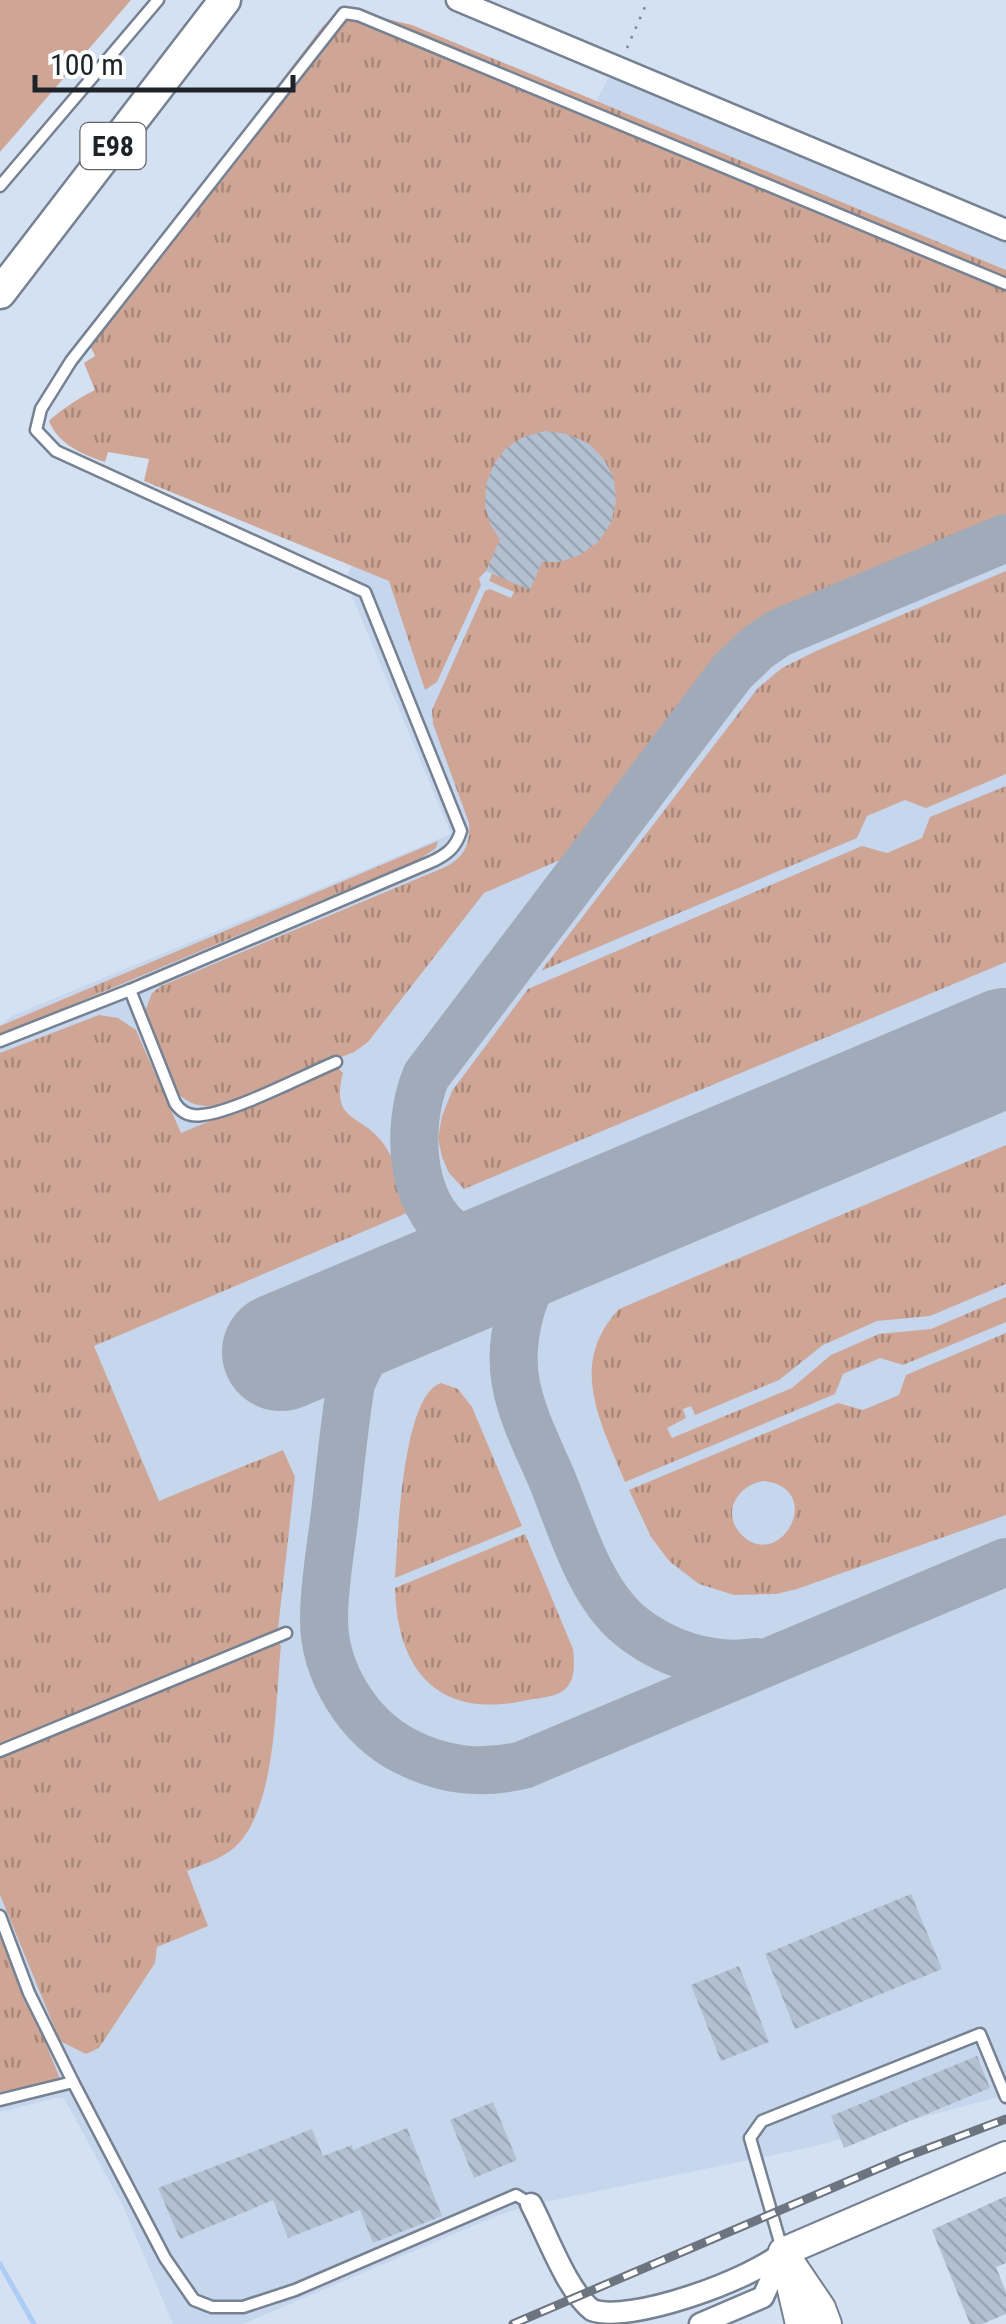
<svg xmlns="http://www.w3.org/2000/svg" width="1006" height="2324" font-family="'Roboto Condensed',sans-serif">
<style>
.built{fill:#c5d6ed}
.grass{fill:url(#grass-tufts);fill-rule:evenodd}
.pitch{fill:#cfa696}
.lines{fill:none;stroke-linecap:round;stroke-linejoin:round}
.stream{stroke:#accbf5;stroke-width:5}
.taxiway{stroke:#a0aab9;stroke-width:48}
.runway{stroke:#a0aab9;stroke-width:118}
.building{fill:url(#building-back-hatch)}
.lane-casing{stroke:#768292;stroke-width:15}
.street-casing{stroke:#768292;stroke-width:25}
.secondary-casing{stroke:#768292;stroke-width:32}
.primary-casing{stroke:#768292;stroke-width:35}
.path{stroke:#7c8591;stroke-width:2.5;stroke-dasharray:2.5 8;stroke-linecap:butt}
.lane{stroke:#fff;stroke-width:10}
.street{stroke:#fff;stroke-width:20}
.secondary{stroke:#fff;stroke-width:28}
.primary{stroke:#fff;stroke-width:30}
.rail-casing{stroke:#6b747f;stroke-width:9}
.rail{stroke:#fff;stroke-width:5;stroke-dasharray:15;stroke-linecap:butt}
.labels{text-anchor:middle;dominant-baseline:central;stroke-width:10;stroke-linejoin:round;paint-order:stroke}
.shield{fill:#fff;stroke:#626569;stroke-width:2.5}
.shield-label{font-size:28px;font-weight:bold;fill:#1e2329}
</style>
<defs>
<pattern id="grass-tufts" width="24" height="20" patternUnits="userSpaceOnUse" patternTransform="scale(2.5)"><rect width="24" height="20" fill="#cfa696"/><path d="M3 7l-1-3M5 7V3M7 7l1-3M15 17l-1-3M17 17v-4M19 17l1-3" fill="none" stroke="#a7877a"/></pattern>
<pattern id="building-back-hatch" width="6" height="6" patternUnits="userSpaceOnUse" patternTransform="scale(2.5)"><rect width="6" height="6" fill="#b3c0d1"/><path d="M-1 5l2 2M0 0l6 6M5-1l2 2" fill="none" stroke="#9aa5b3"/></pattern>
</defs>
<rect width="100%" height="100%" fill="#d4e1f3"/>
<polygon class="built" points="616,64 1006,234 1006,2095 807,2148 530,2205 496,2216 243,2324 173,2324 122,2204 64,2098 56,2098 0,2112 0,1025 12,1016 451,834 345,579"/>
<g class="grass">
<path d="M354 11 412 25 1006 270V521L790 611 747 635 715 667 576 846 560 860 484 893 368 1042 354 1052C325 1063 231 1108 205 1106 191 1105 181 1098 172 1087L144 1014 152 993 161 986 443 868C463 859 471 845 469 823L433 724 432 710 485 591 490 589 511 598 514 592 489 581 492 573 489 568 479 578 481 585 437 682 425 690 389 581 144 481 149 459 108 452 105 462C83 455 58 444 49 421 59 411 82 396 95 390L84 363 95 356 86 337 323 26 341 13Z"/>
<polygon points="1006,571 1006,774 926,808 905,800 867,816 857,838 541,971 758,688 782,668 816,651"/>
<polygon points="1006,786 1006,962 464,1189 449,1173 442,1157 438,1138 442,1116 452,1091 528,989 862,846 887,853 922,838 930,817"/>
<polygon points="438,841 436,848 420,859 0,1035 0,1026"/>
<path d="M99 1015 118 1018 136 1030 181 1133 338 1068 343 1073C330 1123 361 1113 383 1143 397 1163 405 1188 414 1210L94 1346 159 1501 283 1450 295 1477 278 1629 0 1745V1053Z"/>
<path d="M1006 1145V1284L930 1316 877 1321 823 1345 779 1380 695 1415 691 1406 683 1409 686 1418 667 1428 672 1438 792 1388 831 1355 879 1334 931 1329 1006 1297V1322L903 1365 880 1358 843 1374 835 1394 625 1482C601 1422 567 1365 619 1309Z"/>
<path d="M1006 1333V1515L797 1589 776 1594 734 1595 699 1584 669 1561 651 1537 629 1490 838 1403 863 1410 899 1395 906 1375ZM763 1481C829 1488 778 1576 740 1533 721 1511 739 1485 763 1481Z"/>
<path d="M441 1383 458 1389 472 1407 522 1526 395 1578C398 1540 402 1395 441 1383Z"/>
<path d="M525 1534 573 1649C574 1661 576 1677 567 1687 559 1698 535 1698 523 1701 436 1719 397 1668 395 1588Z"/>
<path d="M278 1641 281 1646C275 1702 277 1808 235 1847 222 1859 203 1864 187 1871L208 1926 157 1947 155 1963 99 2048 86 2054 60 2041 0 1895V1757Z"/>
<polygon points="0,1932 61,2081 0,2092"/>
</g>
<polygon class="pitch" points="0,0 131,0 0,152"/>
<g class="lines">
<polyline class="stream" points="0,2264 34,2324"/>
<g class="taxiway">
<path d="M598 1218C565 1240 532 1269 521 1309 514 1334 511 1359 516 1384 522 1416 538 1447 551 1477 571 1525 588 1589 628 1624 663 1653 710 1669 756 1662"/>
<path d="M531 1247C510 1250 489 1251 469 1243 408 1217 405 1128 426 1076L732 672 757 648 779 633 1006 538"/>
<path d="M421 1294C384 1325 370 1338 351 1383 344 1426 340 1470 335 1513 331 1548 324 1584 324 1619 324 1672 358 1727 405 1751 444 1771 481 1775 523 1765L1006 1562"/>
</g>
<polyline class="runway" points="281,1352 1006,1047"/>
</g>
<g class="building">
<polygon points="545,431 567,434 588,443 604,459 614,479 616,501 611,523 598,542 580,555 560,562 542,562 530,590 486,571 500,539 491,526 485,506 486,485 493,466 505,449 523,437"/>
<polygon points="911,1894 942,1969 795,2029 765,1954"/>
<polygon points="739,1966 769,2042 721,2061 691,1985"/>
<polygon points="977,2056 990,2088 844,2148 831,2116"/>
<polygon points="493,2102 517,2160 474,2178 450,2120"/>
<polygon points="407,2128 442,2216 373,2243 360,2210 288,2238 273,2200 180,2239 158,2188 312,2129 323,2156 352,2145 353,2150"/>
<polygon points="1006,2196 1006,2263 996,2267 1006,2292 1006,2314 982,2324 970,2324 932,2230"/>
</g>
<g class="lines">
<g class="lane-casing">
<g id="lane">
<polyline points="0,186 158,0"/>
<path d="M130 990 175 1103C181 1112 190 1117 202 1115 234 1112 303 1076 336 1062"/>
<path d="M0 1041 130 990 431 862C446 855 456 848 461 831L365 592 56 451 36 430 41 409 71 361 344 13 358 15 1006 284"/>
<polyline points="0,1751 286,1633"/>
<polyline points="0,1916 29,1993 73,2082 165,2258 194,2300 212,2307 243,2307 295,2290 516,2195 531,2204"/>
<polyline points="0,2100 73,2082"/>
<polyline points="782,2249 750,2138 762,2121 980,2034 1006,2097"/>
</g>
</g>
<g class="street-casing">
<g id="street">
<polyline points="457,0 1006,230"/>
<path d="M531 2204C546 2232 567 2291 592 2310 630 2324 752 2279 783 2252"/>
<polyline points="700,2324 763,2297 781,2257"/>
</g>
</g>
<g class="secondary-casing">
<g id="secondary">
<polyline points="783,2252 1006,2156"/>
<polyline points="783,2252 821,2308 827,2324"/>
<polyline points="787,2268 800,2324"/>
</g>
</g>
<g class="primary-casing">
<polyline id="primary" points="0,293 225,0"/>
</g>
<polyline class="path" points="627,48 648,0"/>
<use href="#lane" class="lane"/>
<use href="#street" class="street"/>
<use href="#secondary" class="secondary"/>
<use href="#primary" class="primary"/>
<g class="rail-casing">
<polyline id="rail" points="513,2324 905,2157 1006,2119"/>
</g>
<use href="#rail" class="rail"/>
</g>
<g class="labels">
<rect class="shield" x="80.5" y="123" width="65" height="46" rx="8"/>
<g class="shield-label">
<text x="113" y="146">E98</text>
</g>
</g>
<path d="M35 75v15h258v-15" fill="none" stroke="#1e2329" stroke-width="5"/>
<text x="50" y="75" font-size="30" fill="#1e2329" stroke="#ffffff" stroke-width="8" paint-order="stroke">100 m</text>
</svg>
